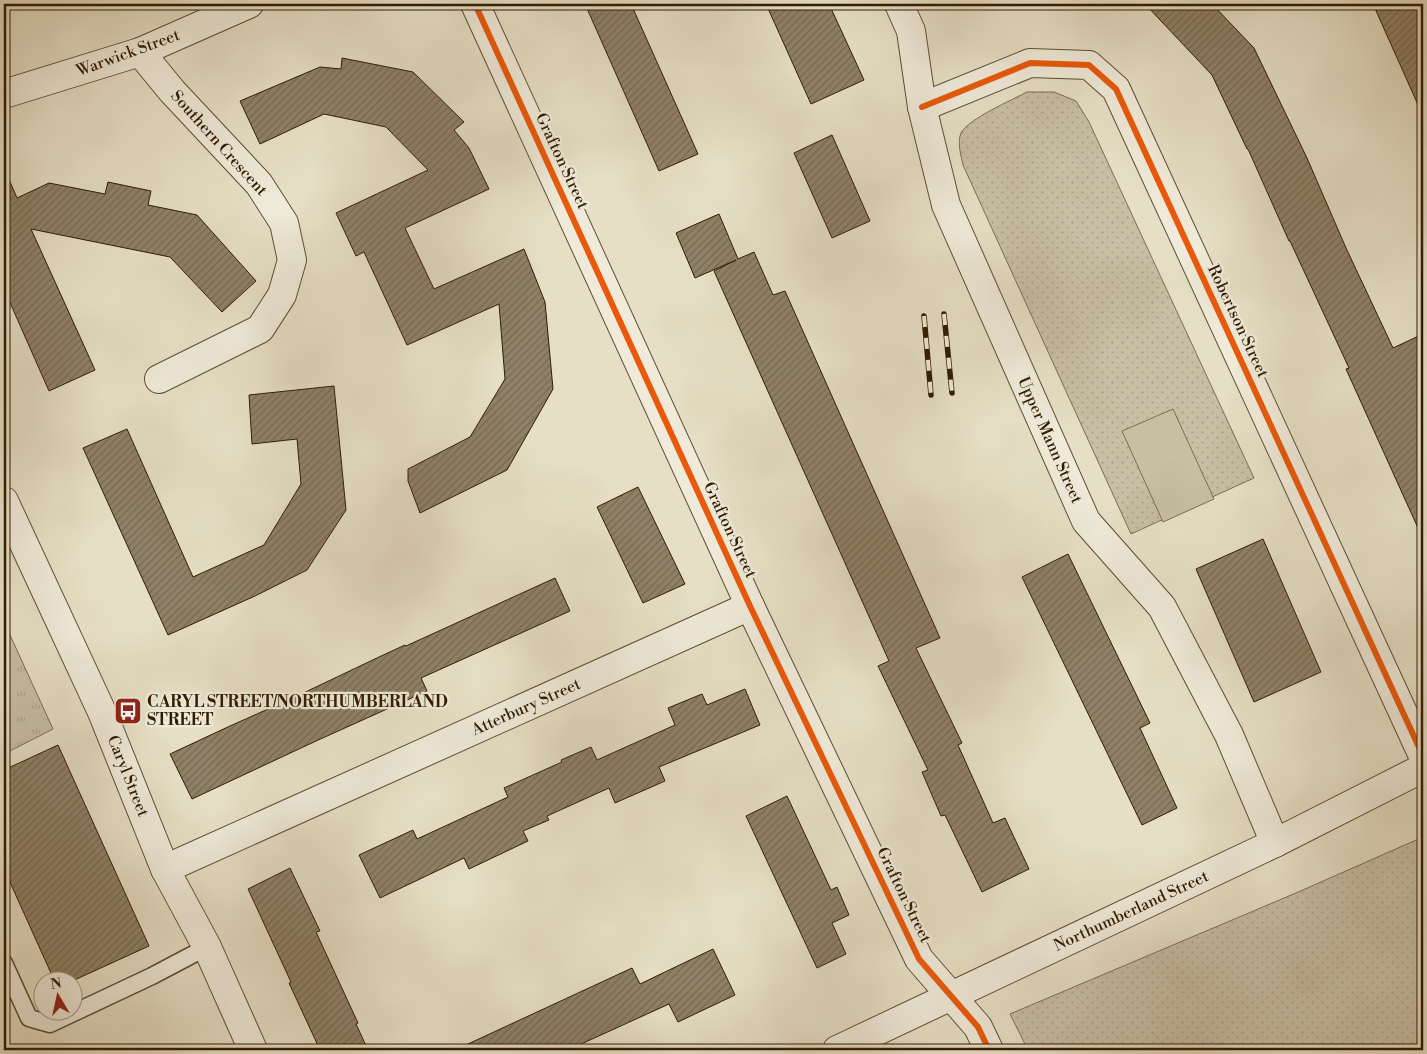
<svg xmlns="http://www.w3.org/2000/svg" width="1427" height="1054" font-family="'Libre Bodoni',serif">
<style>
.grass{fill:url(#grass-tufts);stroke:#7c6d52}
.park{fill:url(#park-dots);stroke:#7c6d52}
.pitch{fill:#c7bea4;stroke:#7c6d52}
.building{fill:url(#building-hatch);stroke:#301c01}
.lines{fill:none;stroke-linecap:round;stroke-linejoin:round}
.lane-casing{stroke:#5e4d32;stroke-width:19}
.street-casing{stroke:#5e4d32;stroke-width:30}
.lane{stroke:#efead9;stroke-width:16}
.street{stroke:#efead9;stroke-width:28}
.rail-casing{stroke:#301c01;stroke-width:5.5}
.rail{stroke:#efead9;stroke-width:4;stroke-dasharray:11;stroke-linecap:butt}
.cycleway-casing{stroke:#efead9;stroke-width:9}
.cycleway{stroke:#e8590c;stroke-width:6}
.labels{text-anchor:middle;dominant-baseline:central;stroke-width:4.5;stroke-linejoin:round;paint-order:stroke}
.street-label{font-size:16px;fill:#301c01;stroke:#efead9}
.poi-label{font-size:16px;font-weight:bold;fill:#301c01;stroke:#efead9;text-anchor:start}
</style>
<defs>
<pattern id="grass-tufts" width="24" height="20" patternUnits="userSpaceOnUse" patternTransform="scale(1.25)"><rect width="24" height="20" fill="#c7bea4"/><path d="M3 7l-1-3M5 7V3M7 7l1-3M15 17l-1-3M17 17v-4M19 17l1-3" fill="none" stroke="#aba38b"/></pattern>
<pattern id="park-dots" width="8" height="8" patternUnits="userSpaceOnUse" patternTransform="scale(1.25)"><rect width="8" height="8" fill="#c7bea4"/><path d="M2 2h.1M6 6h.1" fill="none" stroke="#aba38b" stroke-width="1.8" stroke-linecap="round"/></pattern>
<pattern id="building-hatch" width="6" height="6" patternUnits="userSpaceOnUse" patternTransform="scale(1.25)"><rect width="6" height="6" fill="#8f8167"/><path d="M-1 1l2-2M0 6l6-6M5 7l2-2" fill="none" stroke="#756952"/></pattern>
</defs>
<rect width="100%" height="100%" fill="#e6dfc5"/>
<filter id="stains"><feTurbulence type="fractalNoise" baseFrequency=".004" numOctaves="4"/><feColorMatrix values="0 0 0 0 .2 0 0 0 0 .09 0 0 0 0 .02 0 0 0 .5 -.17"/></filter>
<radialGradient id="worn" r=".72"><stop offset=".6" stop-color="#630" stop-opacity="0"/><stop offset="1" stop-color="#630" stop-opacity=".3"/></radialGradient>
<polygon class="grass" points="4,622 53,729 4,754"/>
<g class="park">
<path d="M1027 92H1054L1076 101 1089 122 1254 478 1131 534 963 165C961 156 957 142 961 133 968 119 1012 100 1027 92Z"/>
<polygon points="1423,837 1423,1050 1028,1050 1010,1014 1296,893"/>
</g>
<polygon class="pitch" points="1173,409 1214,499 1163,522 1122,431"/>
<g class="building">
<polygon points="585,4 631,4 698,154 659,171"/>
<polygon points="766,4 829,4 864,80 811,104"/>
<polygon points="1145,4 1212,4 1254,48 1307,158 1346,248 1393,348 1423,334 1423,539 1346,369 1349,368 1290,241 1289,241 1248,149 1247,149 1212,75"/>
<polygon points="1373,4 1423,4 1423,116"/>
<polygon points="342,58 413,72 464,122 454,130 469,148 489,189 405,228 434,289 524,249 545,302 553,389 507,470 420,513 408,481 408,469 470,437 505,379 499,304 407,345 364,252 356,256 336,213 428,170 386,127 324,114 260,144 240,101 320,67 341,69"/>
<polygon points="832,135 870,221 832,238 794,153"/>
<polygon points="4,168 17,198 49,183 105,194 108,182 151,191 148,205 197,215 256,281 222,312 170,257 31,229 95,370 49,391 4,289"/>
<polygon points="719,214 738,259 754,252 773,295 785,291 940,638 916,648 962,743 958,745 993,823 1005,818 1029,869 982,892 945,815 941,816 922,772 928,770 878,666 889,661 714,271 736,260 695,278 676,233"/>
<polygon points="334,386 346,510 307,570 255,596 168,635 83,448 127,429 193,577 264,545 301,484 297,439 252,444 249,395"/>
<polygon points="638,487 685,584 643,603 597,507"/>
<polygon points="1263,539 1321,672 1254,702 1196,569"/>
<polygon points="1068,554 1150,723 1140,728 1177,808 1142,825 1022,577"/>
<polygon points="555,578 570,611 421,678 427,691 316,741 192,799 170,754 230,726 295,697 379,657 405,645 406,646"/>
<polygon points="745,689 760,725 659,767 665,781 615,803 609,788 547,816 549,820 523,831 528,841 469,869 464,858 380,898 359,855 413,830 417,839 508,797 504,788 562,762 561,760 591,747 597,760 675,725 668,708 702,694 707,705"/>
<polygon points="58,745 149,946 70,982 55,982 4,869 4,770"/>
<polygon points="787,796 831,890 837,887 849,915 832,923 846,954 817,968 746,816"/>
<polygon points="290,868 320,931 316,932 358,1023 356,1024 368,1050 320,1050 289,983 291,982 248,889"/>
<polygon points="713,949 735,995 678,1022 669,1004 568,1050 455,1050 632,968 640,984"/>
</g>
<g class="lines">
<g class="lane-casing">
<polyline id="lane" points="4,963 29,1018 50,1024 152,976 207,947"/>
</g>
<g class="street-casing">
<g id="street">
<polyline points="475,4 750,606 919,959 978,1027 989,1050"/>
<polyline points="899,4 911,31 922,107 946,205 1086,521 1162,607 1229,735 1275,843"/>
<polyline points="140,52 172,91 259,184 284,223 292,260 282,295 260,329 159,379"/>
<polyline points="4,94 140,52 249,4"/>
<polyline points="922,107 1030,63 1089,65 1116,89 1423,756"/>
<polyline points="4,501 102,712 165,869 207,947 253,1050"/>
<polyline points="165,869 750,606"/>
<polyline points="837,1050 1275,843 1423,768"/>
</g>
</g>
<use href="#lane" class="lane"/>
<use href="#street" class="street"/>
<g class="rail-casing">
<g id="rail">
<polyline points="944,314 952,393"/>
<polyline points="924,316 931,395"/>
</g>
</g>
<use href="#rail" class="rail"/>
<g class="cycleway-casing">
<g id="cycleway">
<polyline points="475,4 750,606 919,959 978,1027 989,1050"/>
<polyline points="922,107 1030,63 1089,65 1116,89 1423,756"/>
</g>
</g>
<use href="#cycleway" class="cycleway"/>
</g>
<defs>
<g id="bus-square" transform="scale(1.4375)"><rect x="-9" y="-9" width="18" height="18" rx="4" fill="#8f2418" stroke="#efead9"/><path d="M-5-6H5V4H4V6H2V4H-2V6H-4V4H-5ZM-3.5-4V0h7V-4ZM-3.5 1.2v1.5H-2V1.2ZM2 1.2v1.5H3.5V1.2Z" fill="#fff"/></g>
</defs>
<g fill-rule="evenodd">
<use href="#bus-square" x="128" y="711"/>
</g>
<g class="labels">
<g class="street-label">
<text transform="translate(128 53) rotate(-20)">Warwick Street</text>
<text transform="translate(219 143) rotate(48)">Southern Crescent</text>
<text transform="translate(562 161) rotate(65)">Grafton Street</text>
<text transform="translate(1238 321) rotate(65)">Robertson Street</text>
<text transform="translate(1050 440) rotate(66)">Upper Mann Street</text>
<text transform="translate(730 530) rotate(65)">Grafton Street</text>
<text transform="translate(526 707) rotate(-24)">Atterbury Street</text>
<text transform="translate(128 776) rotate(68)">Caryl Street</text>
<text transform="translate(904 895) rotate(64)">Grafton Street</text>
<text transform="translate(1131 911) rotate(-25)">Northumberland Street</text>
</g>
<g class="poi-label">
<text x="147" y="702">CARYL STREET/NORTHUMBERLAND<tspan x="147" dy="18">STREET</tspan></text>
</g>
</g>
<rect width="1427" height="1054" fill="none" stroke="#e6dfc5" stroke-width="20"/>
<rect x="5" y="5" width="1417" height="1044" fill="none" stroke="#301c01" stroke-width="2.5"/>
<rect x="10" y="10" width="1407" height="1034" fill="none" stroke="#301c01"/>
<g transform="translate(58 996) rotate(351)"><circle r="24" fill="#efead9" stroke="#a39883"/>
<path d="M0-4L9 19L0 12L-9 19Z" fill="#8f2418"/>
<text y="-8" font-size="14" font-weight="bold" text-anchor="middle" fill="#301c01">N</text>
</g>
<rect width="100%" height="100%" filter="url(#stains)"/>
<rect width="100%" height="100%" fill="url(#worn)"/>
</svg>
